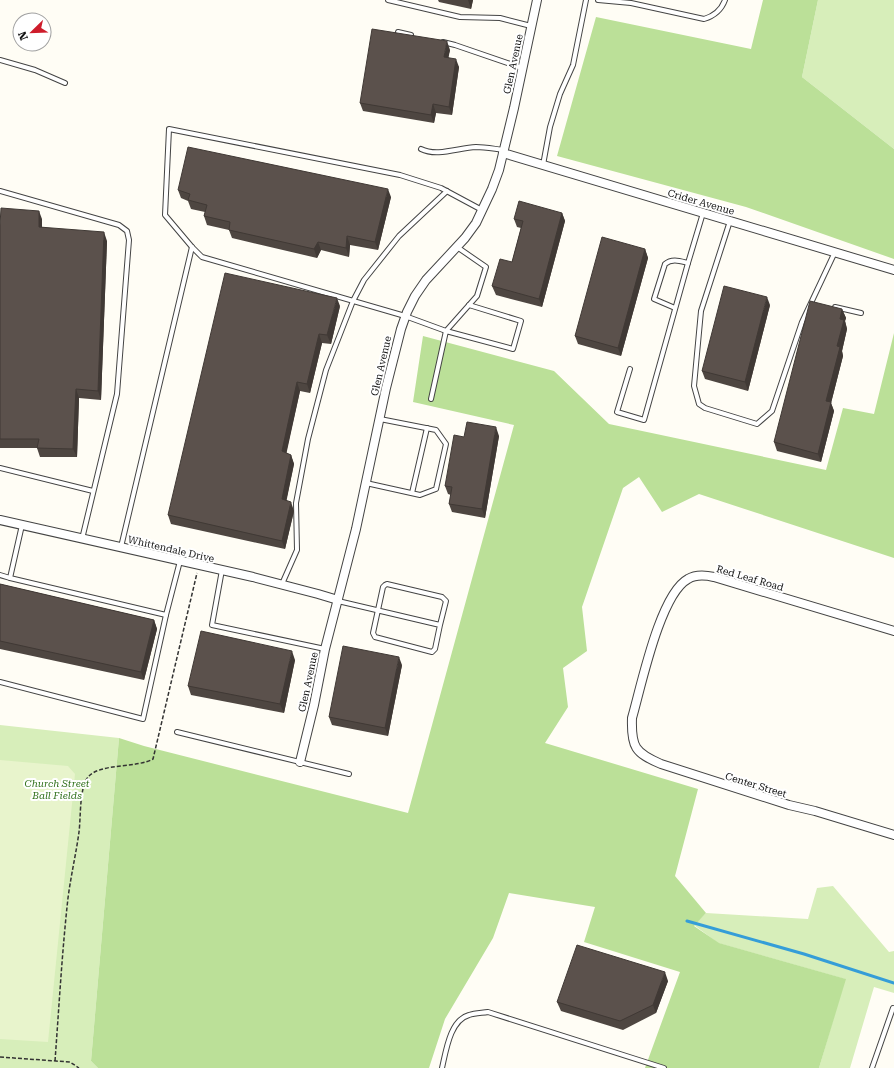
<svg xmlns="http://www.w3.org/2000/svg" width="894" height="1068" font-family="'Roboto Serif',serif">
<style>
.green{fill:#d7eeba}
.forest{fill:#bbe098}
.pitch{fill:#e8f4cc}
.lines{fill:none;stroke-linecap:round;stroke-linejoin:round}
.stream{stroke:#359dd8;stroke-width:3}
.lane-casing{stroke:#444;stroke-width:6}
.street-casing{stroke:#444;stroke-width:10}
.path{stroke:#333;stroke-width:1.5;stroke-dasharray:4 2;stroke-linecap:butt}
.lane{stroke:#fff;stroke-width:4}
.street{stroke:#fff;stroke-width:8}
.wall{fill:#4e4641}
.shaded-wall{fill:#403935}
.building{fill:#5b514c;stroke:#403935}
.labels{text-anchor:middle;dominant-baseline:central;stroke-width:4;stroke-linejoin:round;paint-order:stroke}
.street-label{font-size:10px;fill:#111;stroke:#fff}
.park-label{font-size:10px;font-style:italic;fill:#2f701a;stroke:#fff}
</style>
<rect width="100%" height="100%" fill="#fffdf5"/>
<g class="green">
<polygon points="818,0 894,0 894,149 802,77"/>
<polygon points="0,725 119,738 91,1061 98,1068 0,1068"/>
<polygon points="833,886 889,952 894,951 894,993 874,987 850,1068 819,1068 845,979 718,943 694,925 706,913 808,919 817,888"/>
</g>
<g class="forest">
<polygon points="763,0 818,0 802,77 894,149 894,259 746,207 557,156 596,17 751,49"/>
<polygon points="894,333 894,558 699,494 662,512 639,477 623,488 582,607 587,651 563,668 568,707 545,743 698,789 675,876 706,913 694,926 719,943 846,979 819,1068 645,1068 680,972 584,942 595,907 509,893 493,938 445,1019 429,1068 98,1068 91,1061 119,738 144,746 408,813 514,425 413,402 423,336 554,371 609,424 826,470 843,408 874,414"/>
</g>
<polygon class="pitch" points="0,760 68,766 75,774 48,1042 0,1039"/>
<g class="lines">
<polyline class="stream" points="687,921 804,954 894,983"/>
<g class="lane-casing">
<g id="lane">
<polyline points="388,0 460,17 500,18 531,26"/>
<path d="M598 0 631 3 704 19C714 16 721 11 725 0"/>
<polyline points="398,32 411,35"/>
<polyline points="443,42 455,45 522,68"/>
<polyline points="0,60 35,70 65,83"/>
<path d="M421 149C437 157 458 148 476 147 485 147 495 149 504 150"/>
<polyline points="543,165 550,127 560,94 573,65 586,0"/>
<polyline points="0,191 119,225 127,231 129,240 117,394 82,539"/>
<polyline points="730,221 701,311 694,386 699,404 705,408 757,424 772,411 802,322 835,252"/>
<polyline points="457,247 486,267 477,296 446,331 405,316 202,257 192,247 165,215 169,129 400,175 441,188 482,210"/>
<polyline points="835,307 861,313"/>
<path d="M675 308 654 299 665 264C672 258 680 261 688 263"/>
<polyline points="630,369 617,412 644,420 688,263 703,213"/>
<polyline points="431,399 446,331 513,349 521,321 469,305"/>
<polyline points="0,468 93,491"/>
<polyline points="366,483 420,495 436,489 446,444 436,430 380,419"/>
<polyline points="412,493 427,428"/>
<polyline points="22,525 10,578 166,615 180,561"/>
<polyline points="121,547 192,247"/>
<polyline points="222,570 212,625 325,649"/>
<polyline points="0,575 10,578"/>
<polyline points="282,584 297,550 296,503 308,439 326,370 353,301 364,280 399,236 447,191"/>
<polyline points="338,601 440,625 435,649 432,652 375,637 373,633 383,587 385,585 387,584 442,597 446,601 440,625"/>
<polyline points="0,682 143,719 166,615"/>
<polyline points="177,732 349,774"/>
<path d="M442 1068C446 1051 450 1020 469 1015 475 1013 482 1013 488 1012L664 1068"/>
<polyline points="872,1068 893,1008"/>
</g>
</g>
<g class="street-casing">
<g id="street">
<polyline points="503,153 894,270"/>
<polyline points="0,520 253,577 318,594 338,600"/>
<path d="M894 631 714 577C705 575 696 574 688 579 660 594 641 687 632 718 631 747 635 753 661 764L789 805 815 811 894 835"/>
<polyline points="300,762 314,705 325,649 356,529 386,388 401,329 407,312 415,296 426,280 465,238 476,223 492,189 499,170 514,108 537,0"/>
</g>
</g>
<g class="path">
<polyline points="0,1057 70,1062 79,1068"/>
<path d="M55 1061C59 1007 62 952 68 898 71 875 76 854 79 832 81 817 79 786 89 776 102 763 137 768 153 759L197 573"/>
</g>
<use href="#lane" class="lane"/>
<use href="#street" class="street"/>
</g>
<g class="wall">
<polygon points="438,0 473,0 471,9 439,2"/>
<polygon points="450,50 448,57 459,67 452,115 436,113 434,123 363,111 360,103"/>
<polygon points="178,190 391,197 378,250 350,245 349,257 321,250 317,258 232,238 229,230 207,225 204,216 205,212 191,209 188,201 181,198"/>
<polygon points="562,213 565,221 542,307 496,295 492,286 512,262 521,228 517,227 514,219"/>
<polygon points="42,219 42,227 107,241 101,400 79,398 77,457 40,457 37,448 0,448 0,225"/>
<polygon points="645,249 648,258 621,356 578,344 575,336"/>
<polygon points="770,305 748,391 705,379 702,371"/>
<polygon points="340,306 331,344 322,343 310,393 300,391 286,453 291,455 294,464 286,501 294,511 285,549 171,524 168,515"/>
<polygon points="842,309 846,318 845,321 847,329 842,351 843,356 831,403 834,411 821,462 777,451 774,442"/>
<polygon points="499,436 485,518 452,512 449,504 451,495 448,494 445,486 464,437"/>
<polygon points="0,584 154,620 157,629 144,680 0,649"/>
<polygon points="295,660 284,713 191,695 188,686"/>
<polygon points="402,665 388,736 332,725 329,717"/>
<polygon points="668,981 656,1013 623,1030 561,1011 557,1002"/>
</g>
<g class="shaded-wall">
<polygon points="468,0 473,0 471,9"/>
<polygon points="447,41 450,50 447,65 444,57"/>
<polygon points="456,59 459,67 452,115 449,107"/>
<polygon points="433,104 436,113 434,123 431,115"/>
<polygon points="388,189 391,197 378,250 375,242"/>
<polygon points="39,211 42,219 42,235 39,227"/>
<polygon points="562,213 565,221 542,307 539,299"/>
<polygon points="104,232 107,241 101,400 98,391"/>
<polygon points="347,236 350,245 349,257 346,248"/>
<polygon points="318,242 321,250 317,258 314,249"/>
<polygon points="645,249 648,258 621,356 618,348"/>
<polygon points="767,297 770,305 748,391 745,382"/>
<polygon points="337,298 340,306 331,344 327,335"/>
<polygon points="842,309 846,318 845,321 847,329 842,351 843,356 831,403 834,411 821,462 818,454 826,401 837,346 840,319"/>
<polygon points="319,334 322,343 310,393 307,384"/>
<polygon points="297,382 300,391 285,460 282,451"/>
<polygon points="76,389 79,398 77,457 73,449"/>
<polygon points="496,427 499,436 485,518 482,509"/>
<polygon points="291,455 294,464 285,508 282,499"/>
<polygon points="291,502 294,511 285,549 282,541"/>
<polygon points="154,620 157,629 144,680 141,672"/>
<polygon points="292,651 295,660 284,713 280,704"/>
<polygon points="399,657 402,665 388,736 385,728"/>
<polygon points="665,972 668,981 656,1013 653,1005"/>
</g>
<g class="building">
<polygon points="372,29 447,41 444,57 456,59 449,107 433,104 431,115 360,103"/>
<polygon points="188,147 388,189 375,242 347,236 346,248 318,242 314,249 229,230 230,222 204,216 207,205 188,200 190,194 178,190"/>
<polygon points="519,201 562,213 539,299 492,286 500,259 512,262 523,221 514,219"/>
<polygon points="1,208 39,211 39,227 104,232 98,391 76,389 73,449 37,448 39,439 0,439 0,225"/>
<polygon points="602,237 645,249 618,348 575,336"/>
<polygon points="225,273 337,298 327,335 319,334 307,384 297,382 282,451 291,455 282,499 291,502 282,541 168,515"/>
<polygon points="724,286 767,297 745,382 702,371"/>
<polygon points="810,301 842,309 840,319 844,320 837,346 840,347 826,401 831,402 818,454 774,442"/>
<polygon points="467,422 496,427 482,509 449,504 452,487 445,486 454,435 464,437"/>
<polygon points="0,584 154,620 141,672 0,641"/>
<polygon points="201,631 292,651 280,704 188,686"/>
<polygon points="343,646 399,657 385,728 329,717"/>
<polygon points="577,945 665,972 653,1005 620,1021 557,1002"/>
</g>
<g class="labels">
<g class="street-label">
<text transform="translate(513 64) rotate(-78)">Glen Avenue</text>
<text transform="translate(701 202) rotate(16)">Crider Avenue</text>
<text transform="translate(381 366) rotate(-77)">Glen Avenue</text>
<text transform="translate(171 549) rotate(13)">Whittendale Drive</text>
<text transform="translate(750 578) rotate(16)">Red Leaf Road</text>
<text transform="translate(308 682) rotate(-78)">Glen Avenue</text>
<text transform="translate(756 785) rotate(17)">Center Street</text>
</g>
<g class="park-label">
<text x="57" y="783">Church Street<tspan x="57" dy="12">Ball Fields</tspan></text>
</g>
</g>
<g transform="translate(32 32) rotate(247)"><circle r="19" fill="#ffffff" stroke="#a0a0a0"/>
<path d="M0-3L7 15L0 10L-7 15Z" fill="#ce1c2b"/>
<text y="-6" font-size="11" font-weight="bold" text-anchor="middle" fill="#111111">N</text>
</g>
</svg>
